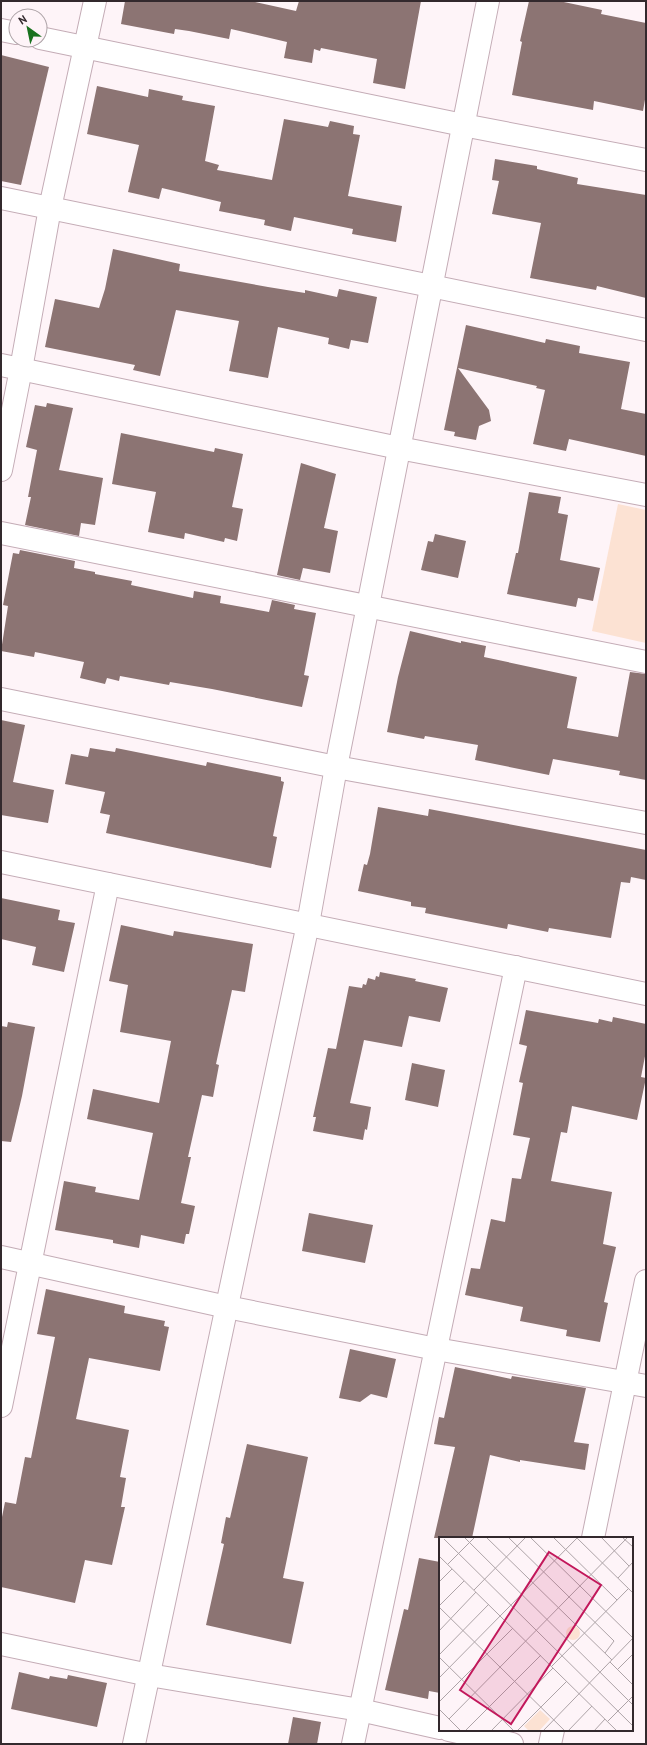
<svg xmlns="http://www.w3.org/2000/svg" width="647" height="1745" font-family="'PT Sans',sans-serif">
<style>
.green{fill:#fce2d3}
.building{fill:#8c7473}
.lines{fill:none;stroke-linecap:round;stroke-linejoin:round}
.street-casing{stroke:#c4acb6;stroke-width:24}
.secondary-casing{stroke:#c4acb6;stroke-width:24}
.street{stroke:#fff;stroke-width:22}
.secondary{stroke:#fff;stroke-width:22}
.inset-road{fill:none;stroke:#ada3a7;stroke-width:1}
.view{fill:#c2185b;fill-opacity:0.15;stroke:#c2185b;stroke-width:2}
.inset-edge{fill:none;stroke:#33292d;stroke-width:2}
</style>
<rect width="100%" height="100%" fill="#fef4f8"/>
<polygon class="green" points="618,504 646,510 646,643 592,631"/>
<g class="building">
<polygon points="125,1 251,1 296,11 299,1 421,1 405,89 373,83 377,59 321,48 320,51 314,49 312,63 284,58 287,42 231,29 229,39 189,31 175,29 174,34 121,24"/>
<polygon points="529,1 559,1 602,10 601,14 646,23 646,94 643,111 594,101 593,110 512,95 522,42 520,41"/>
<polygon points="1,55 49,67 21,185 1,181"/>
<polygon points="97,86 148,97 149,89 183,96 182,100 215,106 205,161 219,165 217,170 272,180 284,119 328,127 330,121 354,126 353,134 360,135 348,196 402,206 396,242 352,234 353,229 294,217 291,231 264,225 265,220 219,211 221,202 162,188 159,199 128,192 139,145 87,134"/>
<polygon points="495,159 537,166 537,169 578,178 577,184 646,195 646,298 597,286 596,290 530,278 541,223 492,214 499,181 492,180"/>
<polygon points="113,249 180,264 179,271 268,287 305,293 305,290 337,297 339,289 377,297 368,343 351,340 349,349 328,344 329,338 278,327 268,378 229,371 239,321 176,310 160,376 133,370 135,365 45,347 55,299 99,308 105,289"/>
<polygon points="466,325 545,343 546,339 580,346 579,353 630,362 621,409 646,414 646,456 569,439 566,451 533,444 545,390 536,388 537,386 458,368 489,410 491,421 479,426 476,440 454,436 455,432 444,430"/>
<polygon points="47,403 73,408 59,470 103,478 95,525 81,523 79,536 25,525 31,497 28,497 37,450 26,447 35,405 46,407"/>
<polygon points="121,433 214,452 215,448 243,454 232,507 243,509 237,541 225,538 224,542 185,533 184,539 148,532 156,492 112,484"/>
<polygon points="301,463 336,474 324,528 338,531 330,573 303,568 300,580 277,575"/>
<polygon points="529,492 561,497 558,513 568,515 560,560 600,568 593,601 578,598 576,607 507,594 516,553 518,553"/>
<polygon points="435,534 466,541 458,578 421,570 428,541 433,542"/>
<polygon points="20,550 75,561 74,568 95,572 95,574 132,581 131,585 193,598 194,591 221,596 220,603 269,612 272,600 295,605 294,609 316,613 304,675 309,676 302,707 212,689 170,682 169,685 120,676 119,681 107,678 105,684 80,678 84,662 35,652 34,657 1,651 8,606 3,605 13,553 19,554"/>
<polygon points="410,631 461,643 461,641 486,646 484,657 577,677 567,728 618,737 630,672 646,674 646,780 619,775 620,771 553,759 549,775 475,760 478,745 425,736 424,739 387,732 398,677"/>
<polygon points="1,720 25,725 13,782 54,790 48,823 1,815"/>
<polygon points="90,748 115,752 116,748 206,766 207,762 281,777 281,781 284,782 273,836 277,837 271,868 106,833 110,815 100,813 105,792 65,784 71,754 88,757"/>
<polygon points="378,807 428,816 429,809 646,850 646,880 631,877 630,883 621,882 611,938 549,928 548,932 508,924 507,929 425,913 426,908 411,906 411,902 358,891 364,864 367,865 370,854"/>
<polygon points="1,898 60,910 58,920 75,923 64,972 32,965 36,947 1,939"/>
<polygon points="121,925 173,936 174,931 253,944 245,992 232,990 216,1064 219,1065 213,1097 202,1095 188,1157 191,1157 181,1203 195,1206 189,1234 186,1234 184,1244 141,1235 139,1248 113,1243 113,1240 55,1230 64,1181 96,1187 95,1192 139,1200 153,1133 87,1119 93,1089 159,1103 171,1041 120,1032 128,985 109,981"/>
<polygon points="380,972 416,979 415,981 448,988 440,1022 409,1016 402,1047 364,1040 350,1103 371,1107 367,1130 365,1129 363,1140 313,1131 316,1117 313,1117 328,1048 336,1049 349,986 362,988 363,984 366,985 368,978 375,980 376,976 379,977"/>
<polygon points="526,1010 598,1023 599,1019 612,1022 613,1017 646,1024 646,1051 641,1077 646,1078 637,1120 572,1106 567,1133 561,1132 551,1181 612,1192 603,1244 616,1247 604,1302 608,1303 600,1342 566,1336 567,1330 520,1321 523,1307 465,1295 471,1268 480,1269 491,1219 505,1222 512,1178 521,1179 530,1138 513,1135 523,1083 519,1082 527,1046 519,1044"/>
<polygon points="8,1022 35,1027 22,1096 11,1142 1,1141 1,1026 7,1027"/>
<polygon points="412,1063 445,1070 438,1107 405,1100"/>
<polygon points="309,1213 373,1225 365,1263 302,1251"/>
<polygon points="46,1289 125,1306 124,1313 165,1321 164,1326 169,1327 160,1371 89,1358 76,1419 129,1430 120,1477 126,1478 121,1507 125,1507 112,1565 85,1560 75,1603 1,1587 1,1522 5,1502 16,1504 25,1457 31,1458 55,1337 37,1334"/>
<polygon points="350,1349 396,1359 387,1398 371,1394 360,1402 339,1398"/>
<polygon points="455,1367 511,1379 512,1376 586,1388 574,1442 589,1444 585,1470 520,1460 520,1462 490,1455 472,1538 434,1538 455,1447 434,1444 439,1417 444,1418"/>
<polygon points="247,1444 308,1457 283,1578 304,1582 291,1644 206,1625 224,1544 221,1543 226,1517 230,1518"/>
<polygon points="419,1558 440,1562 440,1693 429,1691 428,1699 385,1690 404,1609 408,1610"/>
<polygon points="19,1672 49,1679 50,1676 67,1679 68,1675 107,1683 97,1727 11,1709"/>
<polygon points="293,1717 321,1722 317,1744 288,1744"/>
</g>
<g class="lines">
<g class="street-casing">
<g id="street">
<polyline points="1,30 16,33"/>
<polyline points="40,38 463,125 646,160"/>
<polyline points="1,198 646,330"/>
<polyline points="1,365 399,448 646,495"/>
<polyline points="1,470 21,369 50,208 95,1"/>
<polyline points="1,533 646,662"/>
<polyline points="1,699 336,767 646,823"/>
<polyline points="1,862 646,994"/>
<polyline points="1,1257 227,1307 436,1349 646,1386"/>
<polyline points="1,1406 108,884"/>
<polyline points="593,1538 646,1281"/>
<polyline points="1,1644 149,1675 360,1710 440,1728"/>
<polyline points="449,1730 512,1744"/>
<polyline points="353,1744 516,967"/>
<polyline points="550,1744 553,1730"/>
</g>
</g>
<g class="secondary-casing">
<polyline id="secondary" points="134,1744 308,924 336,767 488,1"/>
</g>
<use href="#street" class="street"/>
<use href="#secondary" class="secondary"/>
</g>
<g transform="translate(439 1537)">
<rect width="194" height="194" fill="#fef4f8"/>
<path d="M127 96a7 7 0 1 1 14 0a7 7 0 1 1-14 0ZM101 173 111 182 100 194H90L85 189Z" fill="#fce2d3"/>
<path class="inset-road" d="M25 0 194 168M47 0 173 123M69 0 175 104 166 116M91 0 194 101 104 194M114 0 178 63M137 0 194 56M162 0 190 29M183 0 194 10M5 2 194 189M0 19 178 194M9 27 36 0M179 41 194 25M0 45 13 32M35 53 87 0M0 69 25 44M0 70 126 194M0 94 37 55M0 118 50 67M0 120 75 194M171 125 194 148M113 129 189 52M179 132 194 117M0 141 138 1M0 165 74 91M0 172 22 194M10 182 189 0M169 184 194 159M26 194 102 118M52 194 114 131M78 194 128 144M129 194 153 169M155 194 166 182"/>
<path class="view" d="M110 15 162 48 72 187 21 153Z"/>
<rect width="194" height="194" class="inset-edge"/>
</g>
<rect width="647" height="1745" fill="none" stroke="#33292d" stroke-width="4"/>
<g transform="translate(28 28) rotate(327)"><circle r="19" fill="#fef4f8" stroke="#ada3a7"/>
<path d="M0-3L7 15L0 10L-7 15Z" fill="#19721e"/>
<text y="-6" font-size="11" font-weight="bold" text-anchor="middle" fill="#33292d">N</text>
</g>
</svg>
